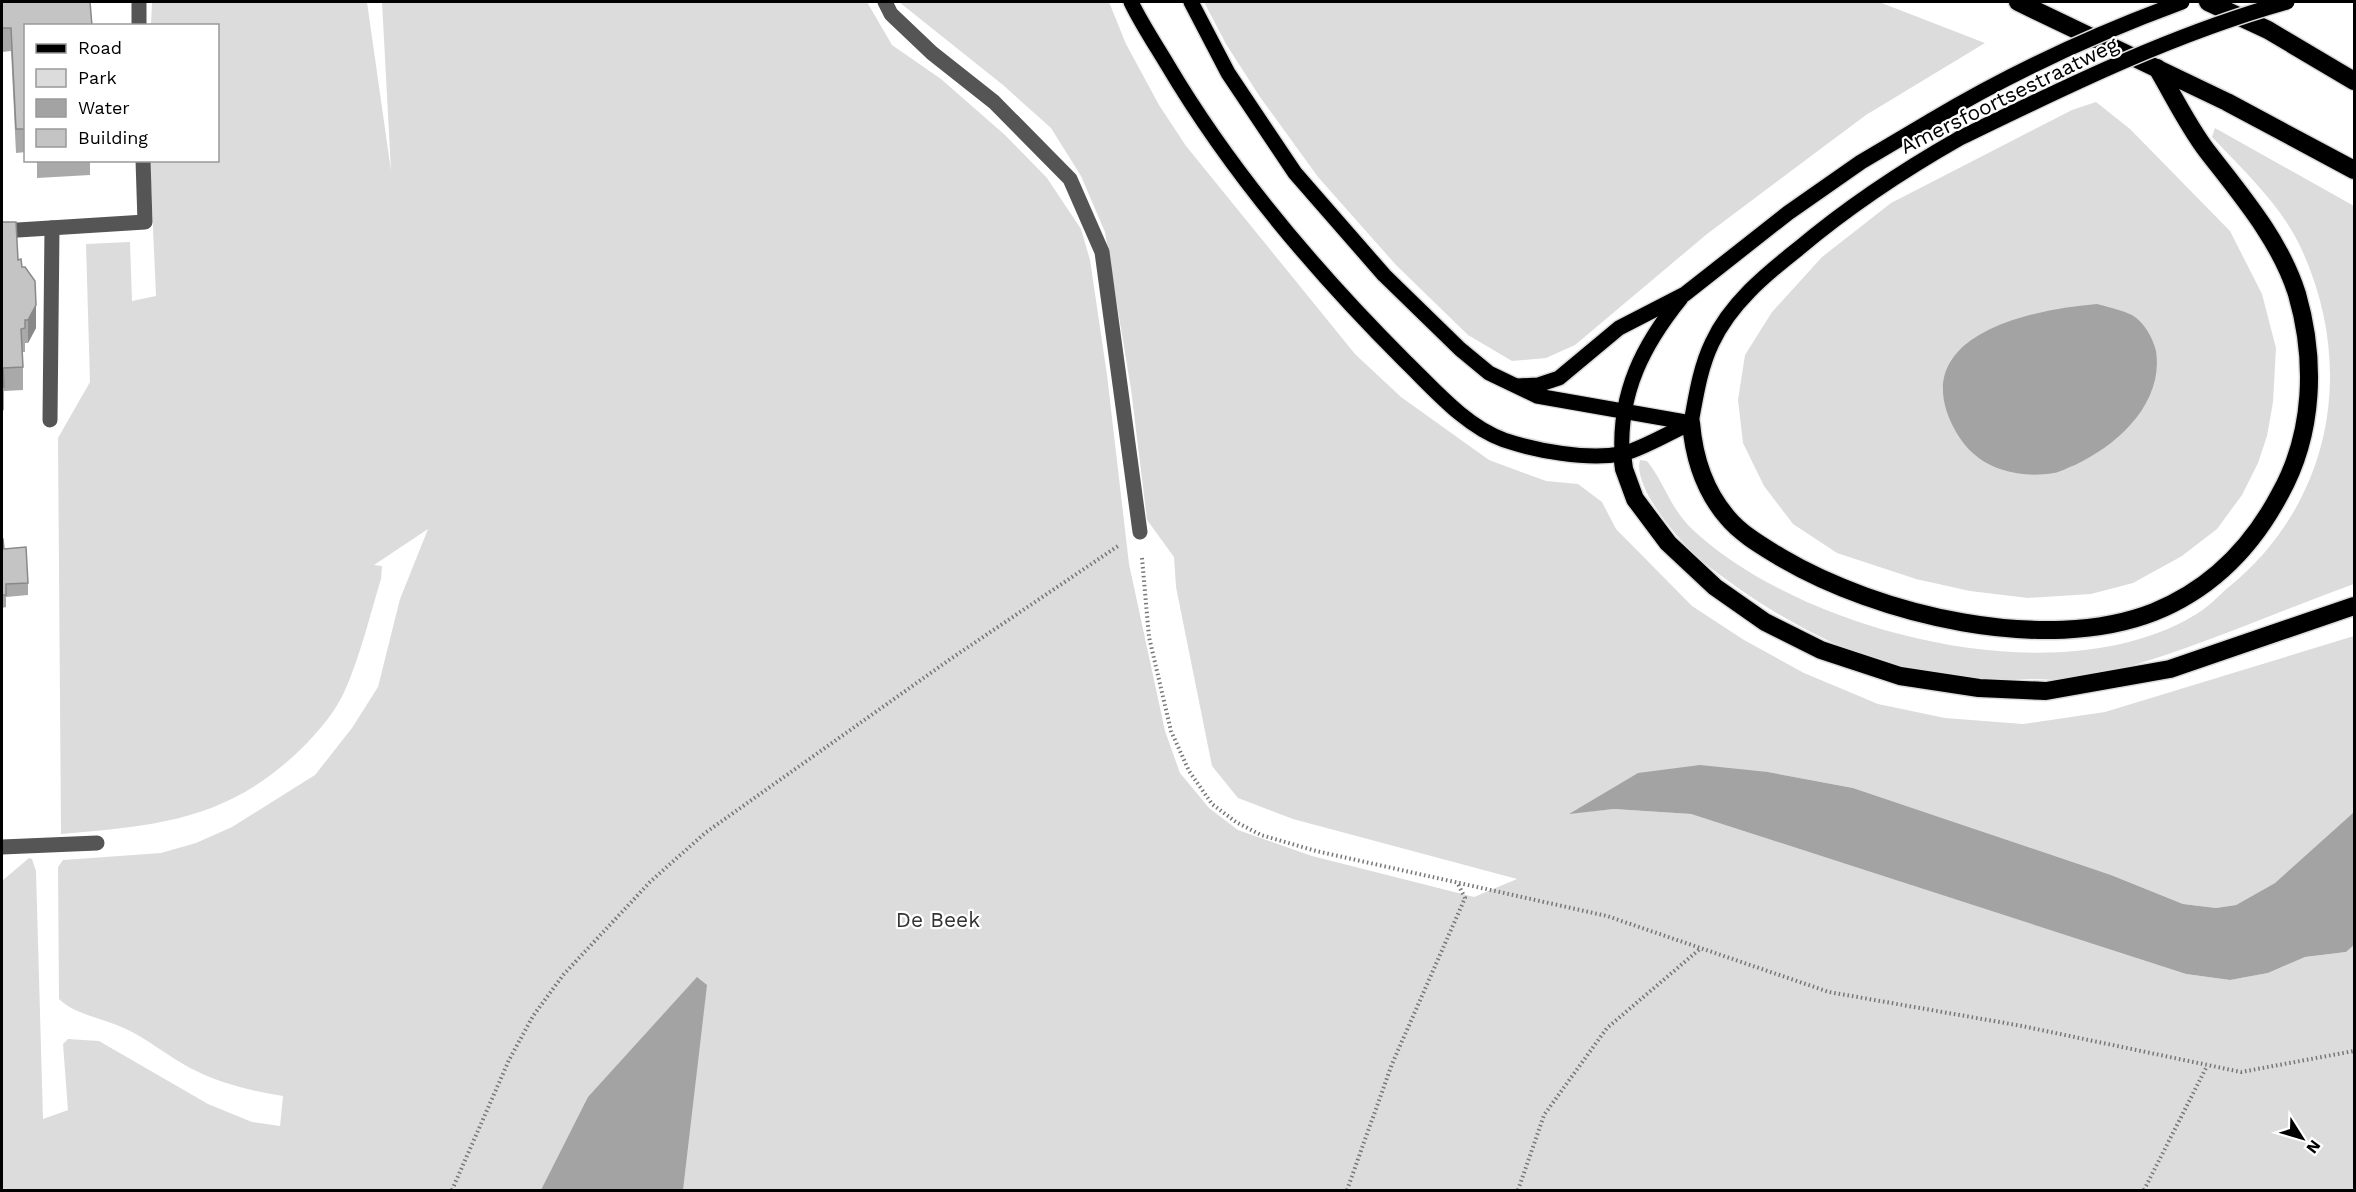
<svg xmlns="http://www.w3.org/2000/svg" width="2356" height="1192" font-family="'Work Sans',sans-serif">
<style>
.green{fill:#dcdcdc}
.water{fill:#a3a3a3}
.lines{fill:none;stroke-linecap:round;stroke-linejoin:round}
.major-casing{stroke:#dbdbdb;stroke-width:18}
.highway-casing{stroke:#dbdbdb;stroke-width:21}
.path{stroke:#777;stroke-width:4;stroke-dasharray:1.5 3;stroke-linecap:butt}
.minor{stroke:#555;stroke-width:15}
.major{stroke:#000;stroke-width:15}
.highway{stroke:#000;stroke-width:18}
.major-bridge-casing{stroke:#dbdbdb;stroke-width:18;stroke-linecap:butt}
.major-bridge{stroke:#000;stroke-width:15}
.wall{fill:#a9a9a9}
.shaded-wall{fill:#898989}
.building{fill:#c4c4c4;stroke:#898989;stroke-width:1.5}
.labels{text-anchor:middle;dominant-baseline:central;stroke-width:4.5;stroke-linejoin:round;paint-order:stroke}
.street-label{font-size:21px;fill:#000;stroke:#fff}
.park-label{font-size:21px;fill:#333;stroke:#fff}
</style>
<rect width="100%" height="100%" fill="#fff"/>
<g class="green">
<path d="M152 2H367L391 171 382 2H867L892 45 941 79 1005 135 1047 178 1081 229 1090 260 1107 375 1129 564 1165 731 1180 773 1209 808 1238 830 1312 856 1474 897 1517 879 1293 819 1238 798 1212 766 1176 587 1174 557 1147 520 1131 389 1105 232 1081 176 1051 128 1003 85 899 2H1109L1126 44 1159 105 1186 146 1355 354 1401 397 1489 460 1546 481 1578 484 1602 502 1616 529 1692 606 1744 640 1804 673 1878 704 1945 718 2023 724 2105 712 2354 636V812L2275 883 2236 905 2216 908 2183 904 2111 875 1853 788 1768 772 1571 813 1614 809 1691 814 2186 974 2230 980 2268 973 2305 957 2346 952 2354 945V1190H2V881L29 858 32 859 36 871 43 1119 68 1110 63 1044 68 1039 99 1041 208 1104 252 1122 280 1126 283 1096C251 1091 219 1083 190 1068 168 1056 149 1040 126 1029 104 1018 77 1016 59 999L58 867 63 860 161 853 196 843 232 827 315 775 352 728 378 687 400 599 428 529 374 565 382 566 381 579C370 615 361 653 346 688 336 712 318 732 300 750 226 821 158 825 61 834L58 438 90 382 86 244 130 242 132 301 156 296 150 161 218 160V26L151 25Z"/>
<polygon points="1204,2 1879,2 1985,43 1866,115 1707,234 1575,345 1546,358 1512,361 1468,335 1396,265 1318,177 1260,97 1226,44"/>
<polygon points="2096,102 2130,129 2230,231 2262,294 2276,348 2273,402 2267,436 2258,463 2242,495 2217,529 2182,556 2133,583 2091,594 2028,598 1970,591 1916,579 1837,553 1793,524 1764,486 1743,443 1738,400 1745,355 1772,312 1822,257 1891,203 2072,110"/>
<path d="M2215 128 2354 206V584C2265 616 2178 657 2085 678 2067 682 2045 679 2027 679 1987 680 1939 676 1901 667 1831 650 1757 605 1702 561 1682 544 1632 488 1640 460L1647 461C1665 483 1669 507 1693 530 1804 633 2057 697 2193 616 2207 609 2218 596 2230 586 2333 501 2356 367 2301 248 2281 205 2244 171 2212 137Z"/>
</g>
<g class="water">
<path d="M2097 304C2108 307 2121 310 2132 315 2144 322 2153 338 2156 351 2164 403 2118 445 2075 465 2068 467 2061 472 2054 473 2035 476 2018 475 2000 469 1975 460 1961 444 1950 420 1912 332 2037 309 2097 304Z"/>
<polygon points="1700,765 1768,772 1853,788 2111,875 2183,904 2216,908 2236,905 2275,883 2354,812 2354,945 2346,952 2305,957 2268,973 2230,980 2186,974 1691,814 1614,809 1569,814 1638,773"/>
<polygon points="697,977 707,985 683,1190 541,1190 588,1097"/>
</g>
<g class="lines">
<g class="major-casing">
<g id="major">
<path d="M1131 2C1141 23 1155 44 1167 64 1232 174 1315 271 1405 361 1434 389 1465 426 1504 440 1537 451 1586 460 1621 454 1639 451 1672 431 1691 423"/>
<polyline points="1191,2 1228,73 1295,173 1384,275 1460,349 1489,373 1537,396 1691,423"/>
<polyline points="1518,386 1538,385 1559,378 1619,328 1685,294 1788,213 1861,162 1932,120"/>
<path d="M1691 423C1696 396 1700 368 1712 343 1730 304 1765 275 1798 249 1849 206 1902 171 1960 138"/>
<path d="M1622 454C1619 392 1643 345 1681 298"/>
</g>
</g>
<g class="highway-casing">
<g id="highway">
<polyline points="2018,2 2227,102 2354,170"/>
<polyline points="2208,2 2268,30 2354,81"/>
<path d="M1691 423C1694 458 1704 490 1727 517 1741 534 1762 546 1780 557 1878 615 2045 655 2154 612 2211 589 2252 547 2280 494 2314 433 2316 360 2297 294 2280 240 2241 195 2207 151 2188 126 2173 95 2157 68"/>
<polyline points="1622,454 1624,469 1635,499 1668,543 1715,587 1765,622 1821,650 1900,676 1979,688 2046,691 2170,669 2354,606"/>
</g>
</g>
<g class="path">
<polyline points="1142,558 1149,637 1171,731 1189,771 1212,804 1236,822 1261,835 1316,851 1607,916 1829,992 2022,1026 2241,1072 2354,1051"/>
<polyline points="452,1190 509,1060 533,1016 564,974 650,882 705,833 949,660 1118,546"/>
<polyline points="1347,1190 1392,1064 1465,898 1457,882"/>
<polyline points="1518,1190 1544,1115 1607,1028 1701,948"/>
<polyline points="2144,1190 2207,1066"/>
</g>
<g class="minor">
<polyline points="139,2 139,26"/>
<polyline points="885,2 891,14 932,53 994,102 1070,179 1102,252 1140,532"/>
<polyline points="2,231 145,222 143,160"/>
<polyline points="50,420 52,228"/>
<polyline points="2,847 97,843"/>
</g>
<use href="#major" class="major"/>
<use href="#highway" class="highway"/>
<g class="major-bridge-casing">
<g id="major-bridge">
<path d="M1932 120C2012 72 2095 34 2182 2"/>
<path d="M1960 138C2067 86 2173 34 2287 2"/>
</g>
</g>
<use href="#major-bridge" class="major-bridge"/>
</g>
<g class="wall">
<polygon points="2,2 26,26 26,152 16,153 11,51 2,52"/>
<polygon points="37,160 90,160 90,175 37,178"/>
<polygon points="2,222 22,267 36,328 28,343 25,343 25,352 23,352 23,390 4,391 4,410 2,411"/>
<polygon points="2,539 4,549 28,583 28,595 6,597 6,607 2,608"/>
</g>
<polygon class="shaded-wall" points="36,305 36,328 28,343 28,320"/>
<g class="building">
<polygon points="2,2 90,2 92,26 26,26 26,129 16,129 11,28 2,28"/>
<polygon points="2,222 16,222 18,260 21,259 22,267 25,267 35,281 36,305 28,320 25,320 25,328 21,329 23,367 3,368 4,387 2,387"/>
<polygon points="2,539 3,539 4,549 26,547 28,583 6,584 6,595 2,595"/>
</g>
<g class="labels">
<g class="street-label">
<text transform="translate(2009 95) rotate(-26)">Amersfoortsestraatweg</text>
</g>
<g class="park-label">
<text x="938" y="919">De Beek</text>
</g>
</g>
<rect width="2356" height="1192" fill="none" stroke="#000000" stroke-width="6"/>
<rect x="24" y="24" width="195" height="138" fill="#ffffff" stroke="#999999" stroke-width="1.5"/>
<rect x="36" y="44" width="30" height="9" fill="#000000" stroke="#999999" stroke-width="1.5"/>
<text x="78" y="54" font-size="18" fill="#000000">Road</text>
<rect x="36" y="69" width="30" height="18" fill="#dcdcdc" stroke="#999999" stroke-width="1.5"/>
<text x="78" y="84" font-size="18" fill="#000000">Park</text>
<rect x="36" y="99" width="30" height="18" fill="#a3a3a3" stroke="#999999" stroke-width="1.5"/>
<text x="78" y="114" font-size="18" fill="#000000">Water</text>
<rect x="36" y="129" width="30" height="18" fill="#c4c4c4" stroke="#999999" stroke-width="1.5"/>
<text x="78" y="144" font-size="18" fill="#000000">Building</text>
<g transform="translate(2302 1138) rotate(127)" stroke="#ffffff" stroke-width="4.5" paint-order="stroke">
<path d="M0-4.5L10 22L0 15L-10 22Z" fill="#000000"/>
<text y="-9" font-size="16" font-weight="bold" text-anchor="middle" fill="#000000">N</text>
</g>
</svg>
